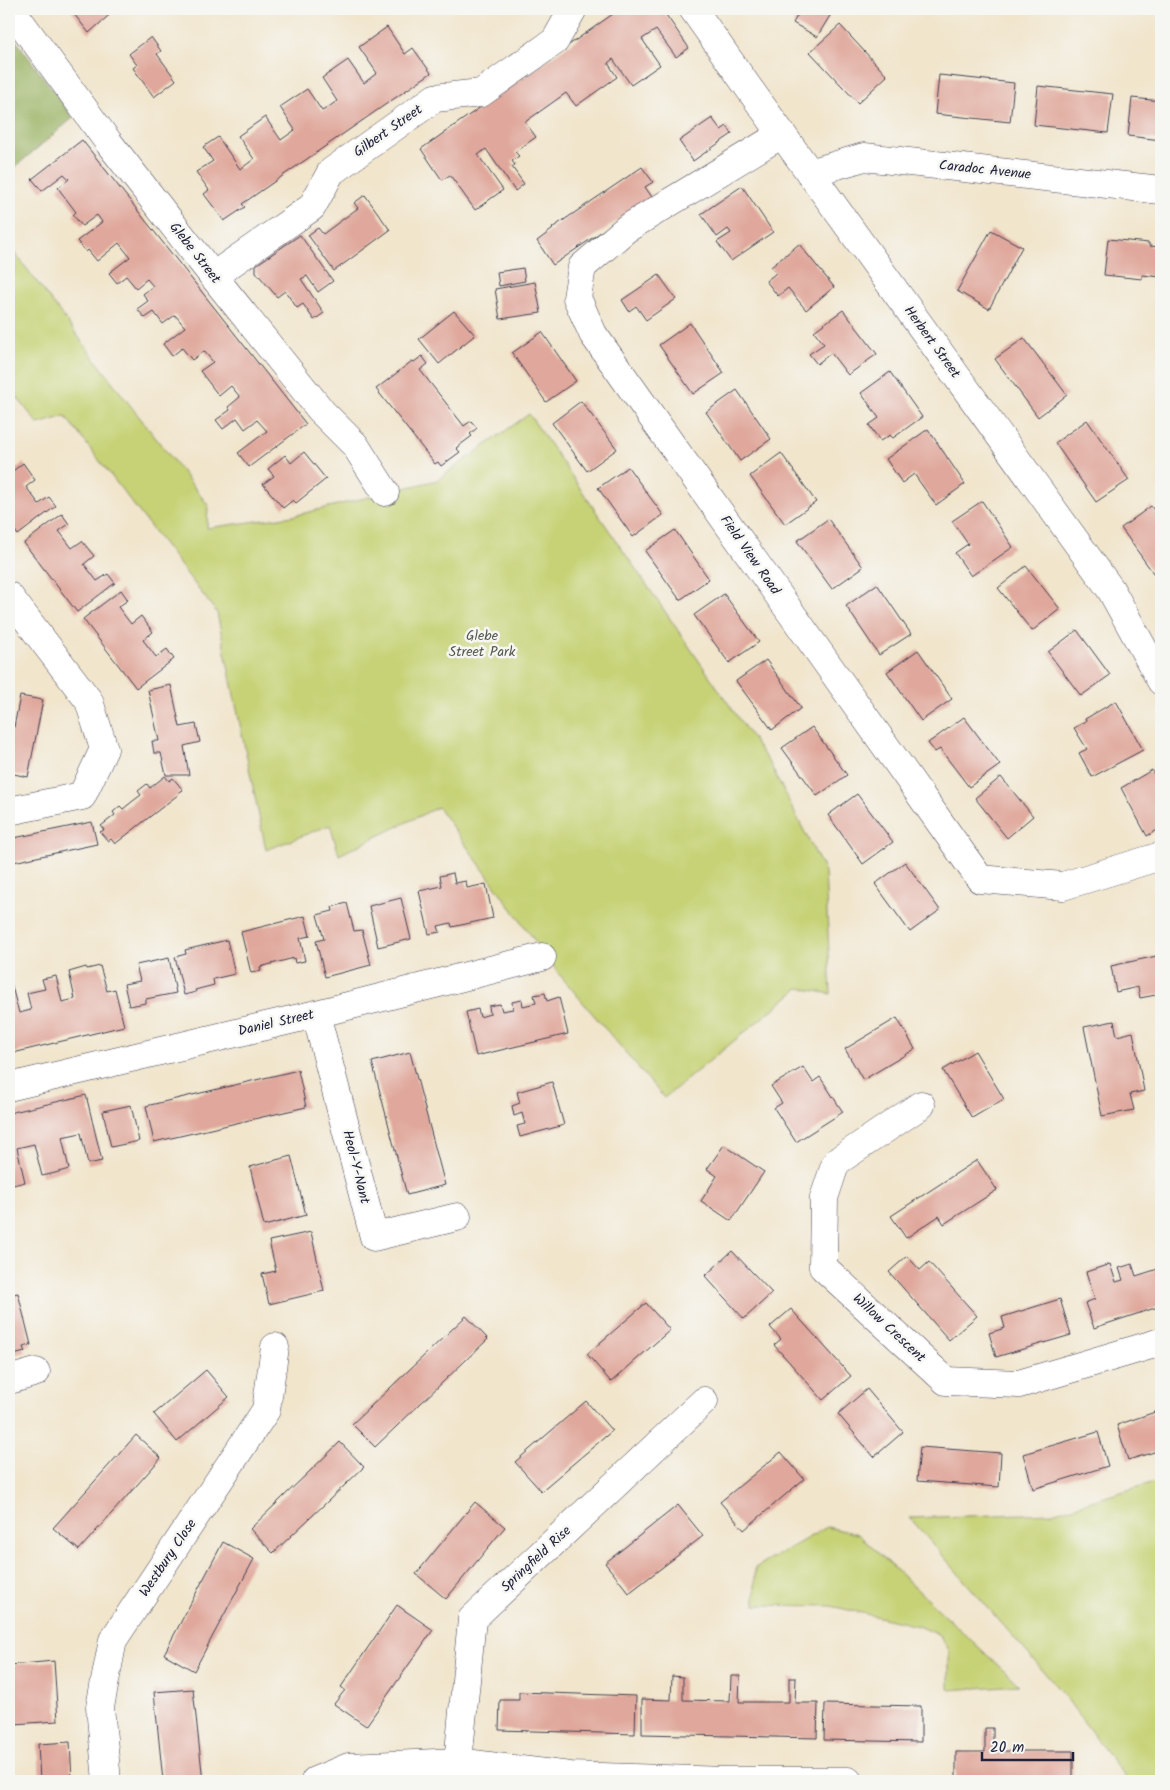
<svg xmlns="http://www.w3.org/2000/svg" width="1170" height="1790" font-family="Kalam,sans-serif">
<style>
.green{fill:#c6d274;stroke:#747a58}
.forest{fill:#9cb466;stroke:#5f6b50}
.building{fill:#e0a89c}
.lines{fill:none;stroke-linecap:round;stroke-linejoin:round}
.minor-casing{stroke:#413f51;stroke-width:29}
.minor{stroke:#fff;stroke-width:28}
.labels{text-anchor:middle;dominant-baseline:central;stroke-width:5;stroke-linejoin:round;paint-order:stroke}
.street-label{font-size:14px;fill:#22223b;stroke:#f6f6f2}
.park-label{font-size:14px;fill:#53574c;stroke:#f6f6f2}
</style>
<rect width="100%" height="100%" fill="#f6f6f2"/>
<filter id="ink" filterUnits="userSpaceOnUse"><feTurbulence type="fractalNoise" baseFrequency=".02" numOctaves="2"/><feDisplacementMap in="SourceGraphic" scale="10" xChannelSelector="R" yChannelSelector="G"/><feConvolveMatrix kernelMatrix="1 2 1 2 8 2 1 2 1" color-interpolation-filters="sRGB"/></filter>
<filter id="wash" filterUnits="userSpaceOnUse"><feTurbulence type="fractalNoise" baseFrequency=".0096" numOctaves="4" result="noise"/><feDisplacementMap in="SourceGraphic" scale="20" xChannelSelector="R" yChannelSelector="G"/><feGaussianBlur stdDeviation="1.12" result="paint"/><feColorMatrix in="noise" values="0 0 0 0 0 0 0 0 0 0 0 0 0 0 0 0 0 1.4 0 .05"/><feComposite in="paint" operator="in"/></filter>
<g filter="url(#wash)">
<rect width="100%" height="100%" fill="#f1e5cc"/>
<g class="green">
<polygon points="9,245 123,396 208,505 207,528 293,516 437,480 529,414 770,764 825,872 831,994 799,988 664,1098 559,974 438,807 339,855 330,825 266,850 217,613 65,416 38,424 9,387"/>
<polygon points="1161,1480 1161,1781 1128,1781 1063,1694 910,1518 1052,1513"/>
<polygon points="827,1527 858,1534 1019,1685 949,1690 949,1650 940,1636 918,1626 831,1606 755,1605 755,1568"/>
</g>
<polygon class="forest" points="9,39 15,39 73,118 9,172"/>
<g id="blocks">
<g class="building">
<polygon points="70,9 116,9 89,33"/>
<polygon points="620,9 662,9 689,48 676,57 656,30 642,39 660,65 631,85 613,59 608,63 617,77 576,106 566,93 525,122 536,137 515,152 519,156 512,161 515,165 512,167 524,184 515,191 486,149 478,155 503,190 475,210 450,175 442,180 421,149"/>
<polygon points="801,9 834,9 817,37 793,23"/>
<polygon points="840,25 887,76 858,103 810,52"/>
<polygon points="387,27 405,54 413,48 431,73 242,204 245,207 224,221 204,194 209,190 196,172 213,161 203,147 218,137 240,169 246,165 254,159 238,136 265,117 281,140 295,130 280,107 307,89 322,111 330,106 337,101 322,78 348,60 364,83 377,73 359,47"/>
<polygon points="151,37 161,51 157,54 176,80 154,97 133,68 137,65 129,54"/>
<polygon points="939,75 1014,83 1010,122 935,114"/>
<polygon points="1038,86 1113,94 1108,133 1034,125"/>
<polygon points="1132,98 1161,101 1161,140 1128,136"/>
<polygon points="712,118 721,130 727,126 732,134 693,161 679,141"/>
<polygon points="82,140 306,424 249,467 238,453 267,431 257,420 245,429 237,418 223,429 216,420 230,410 228,407 240,397 231,386 219,396 200,371 213,362 204,351 192,360 182,348 172,356 163,344 185,327 175,315 163,324 154,312 145,318 137,309 148,301 143,294 153,286 147,279 136,288 126,276 117,283 109,273 130,257 119,243 97,261 88,250 86,252 77,241 102,222 97,215 82,226 73,215 76,212 58,188 69,179 64,174 42,191 32,179"/>
<polygon points="642,167 653,182 645,187 652,197 553,265 537,241 553,229 552,228"/>
<polygon points="742,186 773,232 731,261 717,242 731,233 728,229 717,237 701,214"/>
<polygon points="365,195 390,230 334,271 308,235 318,228 323,234 358,208 354,203"/>
<polygon points="991,230 1022,247 989,309 957,291"/>
<polygon points="300,235 333,281 318,292 307,276 301,279 324,313 314,320 303,304 297,308 285,291 277,297 256,272 256,265"/>
<polygon points="1108,239 1149,243 1149,246 1161,247 1161,277 1142,275 1142,279 1104,275"/>
<polygon points="799,244 834,287 806,310 788,288 778,296 766,281 776,273 771,267"/>
<polygon points="523,268 525,281 499,286 497,272"/>
<polygon points="659,275 676,299 646,320 636,306 629,311 622,300"/>
<polygon points="535,282 541,313 500,319 495,289"/>
<polygon points="843,310 877,354 848,375 831,353 817,364 809,354 824,344 814,331"/>
<polygon points="454,311 475,335 439,364 419,339"/>
<polygon points="690,323 724,373 693,394 659,345"/>
<polygon points="542,332 576,381 546,402 512,353"/>
<polygon points="1024,338 1067,395 1038,417 995,359"/>
<polygon points="422,356 428,364 420,370 464,426 471,421 477,428 470,434 472,436 456,448 460,452 441,466 438,462 435,464 376,389 412,361 414,362"/>
<polygon points="890,372 922,417 893,438 890,435 880,441 869,425 879,418 861,393"/>
<polygon points="737,390 771,439 740,461 706,412"/>
<polygon points="581,401 617,449 587,471 552,423"/>
<polygon points="1087,420 1129,480 1096,502 1055,443"/>
<polygon points="928,429 965,484 936,505 914,474 902,483 886,459"/>
<polygon points="304,452 326,479 296,503 293,500 283,508 263,484 274,476 268,469 285,455 291,463"/>
<polygon points="781,453 816,502 785,524 750,476"/>
<polygon points="23,463 35,480 26,487 39,504 49,497 56,506 18,535 9,523 9,465 13,471"/>
<polygon points="628,467 663,515 633,537 598,488"/>
<polygon points="982,501 1013,547 971,576 955,553 968,544 952,521"/>
<polygon points="1151,506 1161,520 1161,584 1121,528"/>
<polygon points="62,514 69,524 59,531 72,548 82,541 94,556 84,564 97,581 108,574 115,583 77,612 24,543"/>
<polygon points="828,519 863,567 832,589 797,541"/>
<polygon points="675,530 709,579 680,600 645,551"/>
<polygon points="1026,566 1060,609 1032,631 998,588"/>
<polygon points="877,584 911,634 879,655 846,606"/>
<polygon points="121,590 128,600 118,607 131,624 141,616 153,632 143,640 150,649 156,657 167,649 174,659 136,688 83,619"/>
<polygon points="724,594 759,642 729,663 694,615"/>
<polygon points="1077,630 1110,675 1081,696 1048,652"/>
<polygon points="918,650 952,699 921,721 887,672"/>
<polygon points="766,660 801,708 772,730 736,681"/>
<polygon points="171,685 180,727 196,724 200,742 184,746 189,775 166,775 161,753 154,753 152,741 159,741 148,690"/>
<polygon points="20,696 43,700 28,777 9,773 10,744 9,744 9,726 14,727"/>
<polygon points="1116,701 1143,750 1092,777 1079,753 1087,749 1074,728 1086,721 1085,719"/>
<polygon points="964,717 1000,765 969,787 940,749 935,752 928,743"/>
<polygon points="812,727 847,775 817,796 782,748"/>
<polygon points="1152,770 1161,788 1161,828 1147,836 1121,788"/>
<polygon points="165,776 169,781 173,778 183,790 178,793 179,794 115,844 111,839 108,841 100,832 104,830 101,826 115,815 113,812 120,806 123,809 133,801 141,795 138,791 147,784 150,788"/>
<polygon points="1001,777 1033,816 1007,838 975,798"/>
<polygon points="857,794 893,842 863,864 828,815"/>
<polygon points="92,822 97,844 9,863 9,839"/>
<polygon points="905,862 940,910 910,932 875,884"/>
<polygon points="453,873 455,883 466,881 467,888 486,884 493,918 452,927 451,923 438,926 440,932 429,934 419,891 442,886 440,876"/>
<polygon points="401,898 411,939 378,947 369,906"/>
<polygon points="347,903 354,931 362,930 371,965 325,977 316,941 324,939 317,915 333,911 332,907"/>
<polygon points="305,916 310,936 300,938 305,961 295,963 294,958 260,967 261,971 251,973 241,932"/>
<polygon points="227,940 235,974 213,979 214,985 195,990 196,992 184,995 175,957 186,954 185,950"/>
<polygon points="1161,955 1161,994 1140,998 1138,987 1116,992 1111,966"/>
<polygon points="169,958 176,993 146,999 146,1003 129,1006 124,984 140,981 136,965"/>
<polygon points="100,966 107,991 115,989 124,1026 9,1054 9,984 11,983 19,1013 31,1010 27,993 45,989 42,979 56,976 62,1002 71,1000 75,999 69,972 86,967 87,969"/>
<polygon points="545,993 547,1001 559,997 568,1034 476,1056 466,1012 478,1009 480,1017 490,1014 489,1006 500,1004 502,1011 513,1009 512,1002 522,1000 523,1006 536,1003 534,995"/>
<polygon points="897,1018 915,1049 863,1080 845,1049"/>
<polygon points="1114,1021 1117,1036 1133,1032 1144,1091 1130,1094 1134,1110 1102,1116 1084,1027"/>
<polygon points="975,1051 1004,1099 972,1118 943,1070"/>
<polygon points="410,1052 445,1185 407,1195 372,1062"/>
<polygon points="803,1067 813,1082 820,1077 843,1112 796,1142 774,1108 782,1103 771,1086"/>
<polygon points="298,1070 306,1107 154,1142 146,1106"/>
<polygon points="552,1082 564,1125 520,1137 517,1126 525,1124 522,1113 514,1116 512,1106 520,1103 517,1092"/>
<polygon points="86,1095 102,1161 88,1164 81,1133 62,1137 69,1169 55,1173 42,1176 34,1144 17,1148 25,1182 9,1186 9,1113"/>
<polygon points="131,1105 139,1141 111,1147 103,1111"/>
<polygon points="724,1145 764,1172 731,1221 701,1201 717,1176 707,1169"/>
<polygon points="291,1156 306,1215 264,1226 250,1167"/>
<polygon points="977,1160 997,1190 944,1224 939,1216 906,1238 891,1216"/>
<polygon points="311,1232 324,1291 269,1304 262,1274 276,1271 269,1241"/>
<polygon points="732,1251 772,1293 744,1319 705,1276"/>
<polygon points="907,1256 920,1270 929,1262 977,1316 949,1340 889,1272"/>
<polygon points="1110,1264 1116,1282 1123,1280 1119,1268 1132,1264 1136,1276 1161,1268 1161,1306 1094,1328 1085,1303 1095,1299 1086,1272"/>
<polygon points="18,1293 31,1345 23,1347 25,1352 9,1356 9,1295"/>
<polygon points="1060,1299 1071,1335 996,1357 989,1333 1005,1328 1002,1317"/>
<polygon points="646,1303 670,1330 611,1382 587,1354"/>
<polygon points="791,1309 851,1376 823,1400 774,1345 781,1339 770,1327"/>
<polygon points="466,1316 488,1339 375,1447 352,1424"/>
<polygon points="206,1370 229,1397 177,1442 154,1414"/>
<polygon points="867,1389 903,1432 874,1457 838,1414"/>
<polygon points="586,1401 612,1431 541,1491 515,1462"/>
<polygon points="1161,1410 1161,1450 1128,1460 1117,1425"/>
<polygon points="1098,1432 1108,1466 1033,1489 1023,1454"/>
<polygon points="136,1435 161,1458 79,1550 53,1528"/>
<polygon points="340,1442 364,1467 273,1553 250,1529"/>
<polygon points="920,1447 1001,1453 999,1487 917,1481"/>
<polygon points="781,1452 804,1479 744,1530 720,1502"/>
<polygon points="475,1502 505,1527 446,1599 416,1574"/>
<polygon points="678,1505 703,1536 629,1593 605,1563"/>
<polygon points="223,1542 254,1559 194,1671 164,1654"/>
<polygon points="397,1605 433,1630 366,1726 334,1704 345,1690 341,1687"/>
<polygon points="54,1661 58,1721 14,1724 10,1665"/>
<polygon points="672,1676 683,1677 683,1700 730,1701 731,1676 740,1676 739,1702 789,1702 789,1678 796,1678 795,1703 818,1703 817,1738 642,1734 642,1699 671,1700"/>
<polygon points="193,1689 203,1781 163,1781 154,1692"/>
<polygon points="519,1692 636,1696 635,1734 499,1730 500,1700 519,1700"/>
<polygon points="825,1704 921,1706 921,1742 824,1740"/>
<polygon points="985,1728 993,1728 993,1751 1073,1751 1073,1781 956,1781 956,1752 985,1752"/>
<polygon points="70,1742 72,1781 40,1781 38,1744"/>
</g>
</g>
</g>
<g filter="url(#ink)">
<use href="#blocks" fill-opacity="0" stroke="#413f51" stroke-width="1"/>
<g class="lines">
<g class="minor-casing">
<g id="minor">
<polyline points="11,9 109,143 213,276 323,413 355,445 385,492"/>
<polyline points="693,9 748,87 1111,590 1161,681"/>
<polyline points="782,134 626,229 582,267 577,298 593,334 980,879 1063,886 1161,856"/>
<polyline points="810,173 864,157 1161,190"/>
<polyline points="213,276 312,207 331,172 435,98 481,93 555,41 573,9"/>
<polyline points="9,596 89,701 104,749 82,796 9,811"/>
<polyline points="316,1014 374,1237 457,1217"/>
<polyline points="9,1087 316,1014 542,957"/>
<polyline points="921,1105 836,1162 824,1198 823,1267 946,1381 1019,1384 1161,1342"/>
<polyline points="9,1380 36,1372"/>
<polyline points="447,1777 458,1762 472,1619 704,1401"/>
<polyline points="107,1781 100,1707 113,1640 266,1410 275,1347"/>
<polyline points="315,1781 349,1767 458,1762 570,1776 726,1781 848,1781"/>
</g>
</g>
<use href="#minor" class="minor"/>
</g>
</g>
<g class="labels">
<g class="street-label">
<text transform="translate(388 131) rotate(-35)">Gilbert Street</text>
<text transform="translate(985 170) rotate(6)">Caradoc Avenue</text>
<text transform="translate(195 253) rotate(52)">Glebe Street</text>
<text transform="translate(932 342) rotate(54)">Herbert Street</text>
<text transform="translate(750 555) rotate(55)">Field View Road</text>
<text transform="translate(276 1023) rotate(-13)">Daniel Street</text>
<text transform="translate(356 1167) rotate(76)">Heol-Y-Nant</text>
<text transform="translate(889 1328) rotate(43)">Willow Crescent</text>
<text transform="translate(168 1558) rotate(-56)">Westbury Close</text>
<text transform="translate(536 1559) rotate(-43)">Springfield Rise</text>
</g>
<g class="park-label">
<text x="482" y="636">Glebe<tspan x="482" dy="16">Street Park</tspan></text>
</g>
</g>
<rect width="1170" height="1790" fill="none" stroke="#f6f6f2" stroke-width="30"/>
<path d="M982 1752v8h91v-8" fill="none" stroke="#22223b" stroke-width="2.5"/>
<text x="990" y="1752" font-size="15" fill="#22223b" stroke="#f6f6f2" stroke-width="4" paint-order="stroke">20 m</text>
</svg>
